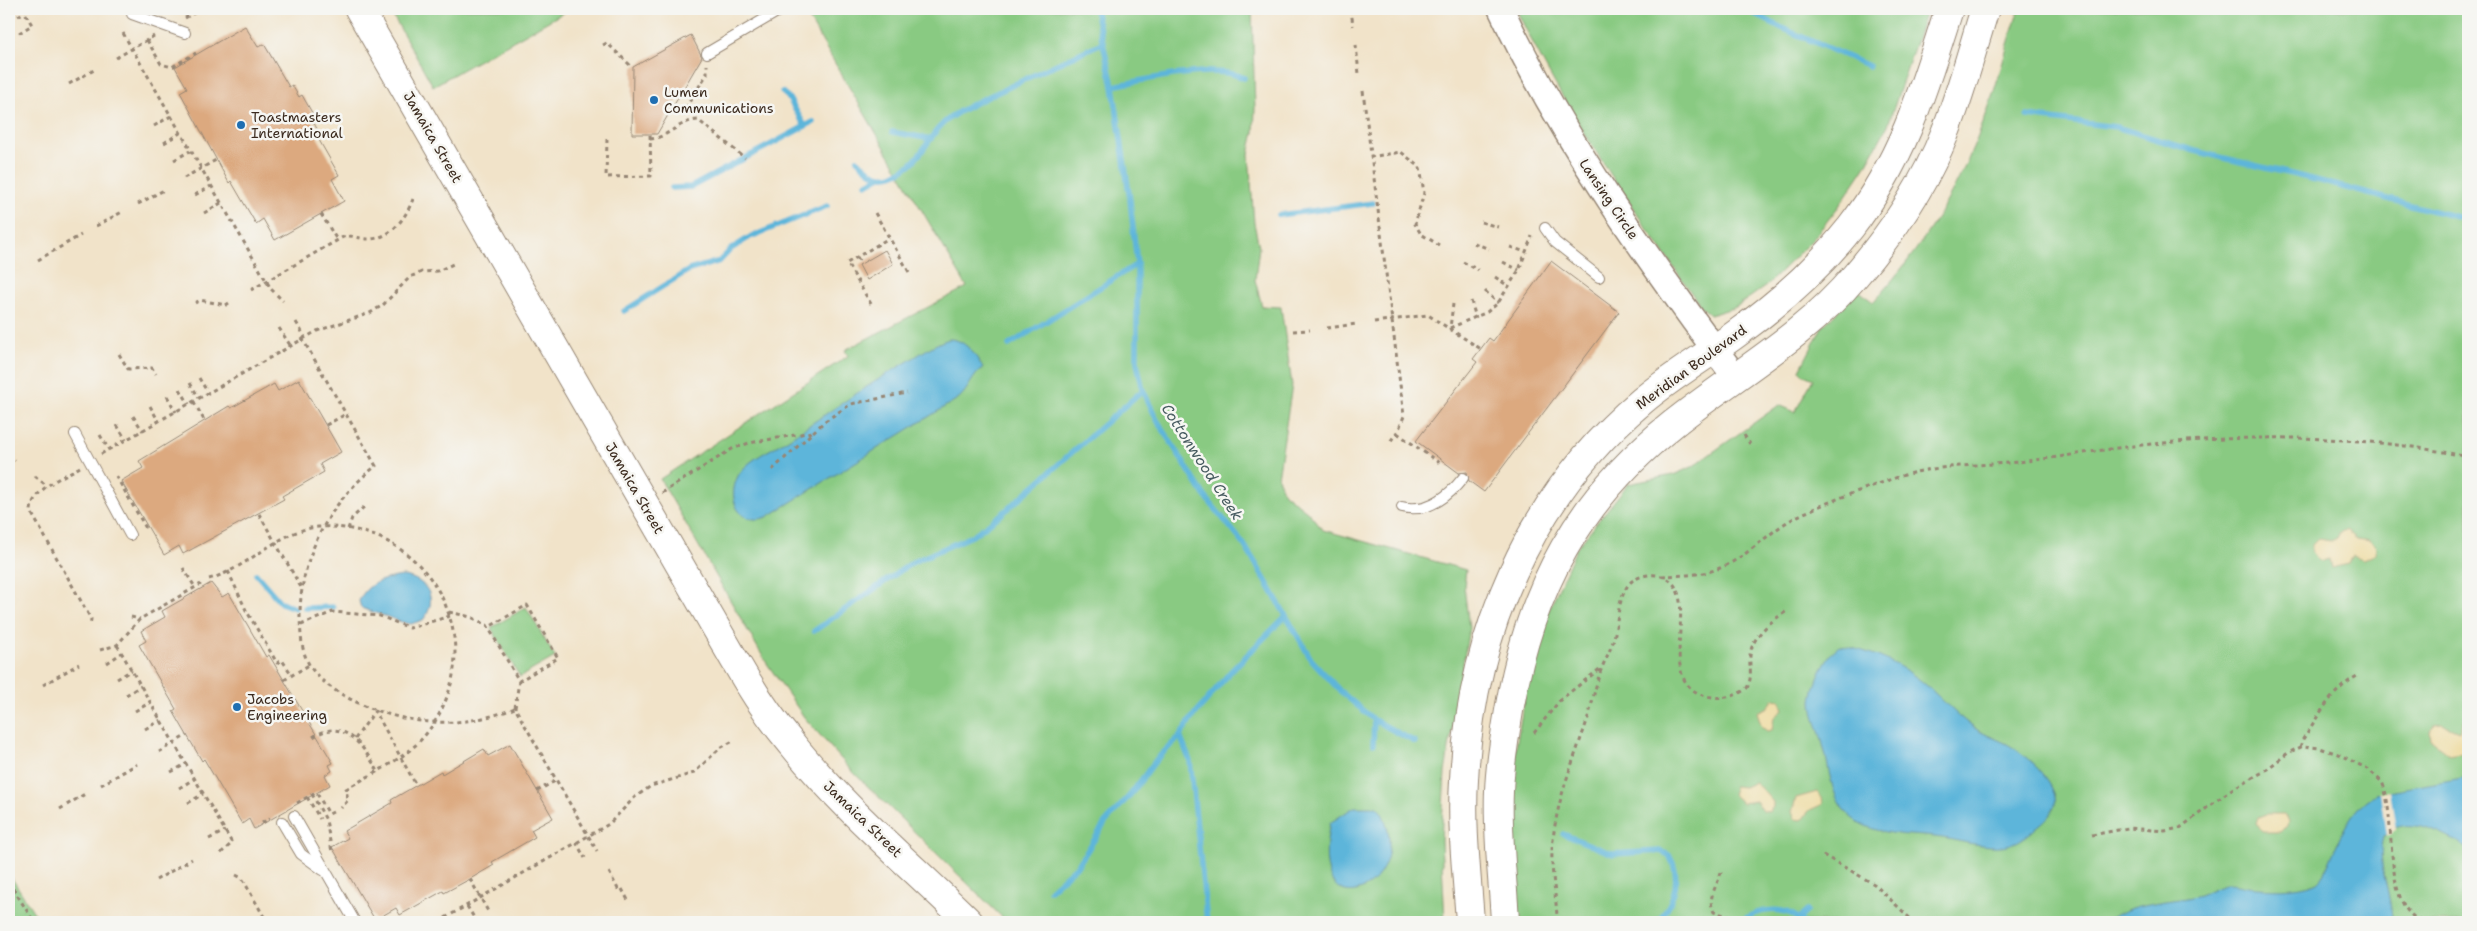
<svg xmlns="http://www.w3.org/2000/svg" width="2477" height="931" font-family="'Shantell Sans',sans-serif">
<style>
.green{fill:#89ca82;stroke:#627a50}
.sand{fill:#eeda9e;stroke:#94825e}
.water{fill:#5db5da;stroke:#4c707c}
.pier{fill:#f1e3c9}
.lines{fill:none;stroke-linecap:round;stroke-linejoin:round}
.stream{stroke:#5db5da;stroke-width:5.5}
.building{fill:#dca97f}
.service-casing{stroke:#968674;stroke-width:12}
.tertiary-casing{stroke:#968674;stroke-width:28}
.secondary-casing{stroke:#968674;stroke-width:30}
.path{stroke:#968674;stroke-width:3;stroke-dasharray:4 4;stroke-linecap:butt}
.service{stroke:#fff;stroke-width:10}
.tertiary{stroke:#fff;stroke-width:25}
.secondary{stroke:#fff;stroke-width:28}
.poi-dot{fill:#1f6fb2;stroke:#f6f6f2;stroke-width:2}
.labels{text-anchor:middle;dominant-baseline:central;stroke-width:5;stroke-linejoin:round;paint-order:stroke}
.poi-label{font-size:14px;fill:#3b2a1e;stroke:#f6f6f2;text-anchor:start}
.street-label{font-size:14px;fill:#3b2a1e;stroke:#f6f6f2}
.water-label{font-size:15px;font-style:italic;fill:#475b60;stroke:#f6f6f2}
</style>
<rect width="100%" height="100%" fill="#f6f6f2"/>
<filter id="ink" filterUnits="userSpaceOnUse"><feTurbulence type="fractalNoise" baseFrequency=".02" numOctaves="2"/><feDisplacementMap in="SourceGraphic" scale="10" xChannelSelector="R" yChannelSelector="G"/><feConvolveMatrix kernelMatrix="1 2 1 2 8 2 1 2 1" color-interpolation-filters="sRGB"/></filter>
<filter id="wash" filterUnits="userSpaceOnUse"><feTurbulence type="fractalNoise" baseFrequency=".0096" numOctaves="4" result="noise"/><feDisplacementMap in="SourceGraphic" scale="20" xChannelSelector="R" yChannelSelector="G"/><feGaussianBlur stdDeviation="1.12" result="paint"/><feColorMatrix in="noise" values="0 0 0 0 0 0 0 0 0 0 0 0 0 0 0 0 0 1.4 0 .05"/><feComposite in="paint" operator="in"/></filter>
<g filter="url(#wash)">
<rect width="100%" height="100%" fill="#f1e3c9"/>
<g class="green">
<polygon points="389,9 570,9 433,86"/>
<polygon points="803,9 1252,9 1255,109 1254,132 1249,154 1254,223 1259,247 1255,280 1262,306 1281,307 1292,385 1278,478 1284,493 1308,512 1323,530 1466,570 1464,586 1469,628 1445,772 1441,841 1445,922 1007,922 850,769 804,717 766,662 660,479 848,356 845,350 967,287"/>
<path d="M1516 9H1927L1888 125 1865 167 1839 206 1813 239 1766 286 1736 307 1710 315 1699 304C1632 207 1567 116 1516 9Z"/>
<path d="M2019 9H2468V922H1516L1510 782 1534 643 1577 547 1628 484 1673 475 1692 467 1779 405 1795 412 1813 379 1802 374 1800 370 1822 327 1858 290 1873 302C1923 248 1960 187 1985 118 1998 82 2007 45 2019 9Z"/>
<polygon points="526,607 555,657 520,677 491,628"/>
<polygon points="9,874 13,880 40,922 9,922"/>
</g>
<g class="sand">
<path d="M2346 530 2357 539 2371 541 2376 547V553L2363 559 2353 555 2349 564 2331 568 2329 559 2322 561C2315 558 2311 552 2312 545L2318 539 2331 541 2337 538 2340 532Z"/>
<polygon points="1774,699 1780,700 1783,710 1774,718 1772,730 1767,731 1762,727 1757,712 1768,707"/>
<polygon points="2468,719 2467,751 2450,755 2431,740 2430,731 2435,725 2442,724 2459,731 2463,720"/>
<polygon points="1755,782 1773,802 1773,807 1769,812 1763,811 1756,801 1742,803 1732,794 1735,786 1744,787"/>
<polygon points="1817,792 1822,798 1823,804 1810,810 1801,820 1795,819 1792,812 1796,798"/>
<polygon points="2266,814 2284,814 2289,820 2288,826 2280,832 2262,832 2256,823 2258,817"/>
</g>
<g class="water">
<path d="M949 339C965 339 975 354 983 368 972 376 969 389 959 398L767 517C734 529 723 488 745 467 757 455 775 448 790 438 828 413 866 386 905 363 919 355 933 344 949 339Z"/>
<path d="M403 576C428 579 439 600 423 620L411 624 405 623 361 608 359 601C368 581 384 579 403 576Z"/>
<path d="M1840 646C1870 650 1903 665 1926 685 1941 698 1954 713 1970 725 1982 734 1995 738 2007 744 2025 754 2049 776 2055 796 2058 809 2046 820 2037 827 2013 850 1999 848 1968 843 1957 841 1946 838 1935 837 1909 834 1881 836 1858 822 1830 806 1831 772 1823 745 1820 731 1812 716 1812 701 1813 687 1827 651 1840 646Z"/>
<path d="M2468 777V849C2446 835 2406 812 2383 836 2376 865 2392 894 2392 922H2106C2130 901 2169 903 2200 895 2209 892 2219 886 2228 884 2234 884 2241 886 2247 887 2269 889 2294 891 2315 883 2332 877 2338 810 2378 793Z"/>
<path d="M1354 807H1377C1384 814 1386 822 1388 831 1401 894 1307 931 1330 823Z"/>
</g>
<polygon class="pier" points="2390,790 2396,830 2386,835 2380,792"/>
<g class="lines">
<g class="stream">
<polyline points="1095,9 1113,86 1130,200 1137,264 1137,363 1143,390 1157,420 1204,495 1243,543 1256,564 1311,659 1340,691 1374,720 1415,742"/>
<polyline points="1745,9 1784,29 1869,66"/>
<path d="M1113 86C1143 80 1217 63 1244 78"/>
<polyline points="782,92 788,97 805,126"/>
<polyline points="2027,116 2116,127 2195,151 2312,179 2468,220"/>
<polyline points="892,132 931,139"/>
<path d="M857 160C868 170 876 180 892 175 924 164 926 134 951 117 969 104 991 96 1011 86 1042 71 1073 56 1104 42"/>
<polyline points="866,184 880,176"/>
<polyline points="672,188 691,187 813,122"/>
<polyline points="1279,215 1373,203"/>
<polyline points="624,311 689,270 720,261 731,249 750,237 827,206"/>
<polyline points="1009,345 1137,264"/>
<polyline points="256,574 281,603 295,608"/>
<polyline points="305,608 333,607"/>
<polyline points="814,631 913,562 972,536 1002,514 1143,390"/>
<polyline points="1180,736 1190,761 1207,922"/>
<polyline points="1373,744 1374,720"/>
<path d="M1563 834 1613 854 1660 851 1669 855C1683 879 1673 903 1658 922"/>
<polyline points="1050,890 1078,865 1105,823 1131,794 1156,760 1180,736 1192,718 1231,671 1286,616"/>
<polyline points="1799,919 1807,911"/>
<path d="M1740 922C1757 908 1786 905 1802 922"/>
</g>
</g>
<g id="blocks">
<g class="building">
<polygon points="245,26 258,47 264,44 289,87 292,85 299,97 302,95 315,118 312,119 318,131 315,133 339,175 332,179 344,201 275,240 263,219 256,224 231,181 229,183 180,92 187,88 175,67"/>
<polygon points="691,35 702,57 657,134 632,134 633,67"/>
<polygon points="885,250 893,264 867,280 859,265"/>
<polygon points="1551,261 1619,312 1484,492 1469,481 1467,472 1459,473 1416,441 1477,362 1473,359 1489,338 1493,341"/>
<polygon points="299,379 341,452 320,464 324,472 282,496 284,499 183,554 179,546 164,555 121,481 143,468 139,461 229,406 231,408 274,384 278,391"/>
<polygon points="211,583 222,597 229,593 266,657 269,655 333,763 329,765 332,771 325,775 330,785 254,829 249,819 242,824 204,759 202,761 173,711 176,709 139,645 146,641 141,631 165,617 162,611"/>
<polygon points="510,744 553,818 531,830 535,837 492,862 494,865 470,879 444,893 443,891 400,915 396,908 375,920 332,847 348,838 344,831 392,803 391,800 441,771 442,774 484,749 488,756"/>
</g>
</g>
</g>
<g filter="url(#ink)">
<use href="#blocks" fill-opacity="0" stroke="#968674" stroke-width="1"/>
<g class="lines">
<g class="service-casing">
<g id="service">
<polyline points="132,14 185,33"/>
<polyline points="707,53 782,9"/>
<polyline points="1545,228 1555,242 1599,277"/>
<polyline points="75,434 130,535"/>
<path d="M1402 507C1427 513 1448 497 1463 478"/>
<polyline points="294,816 355,922"/>
<polyline points="282,822 301,854 323,870"/>
</g>
</g>
<g class="tertiary-casing">
<path id="tertiary" d="M1501 9C1563 141 1649 261 1736 378"/>
</g>
<g class="secondary-casing">
<g id="secondary">
<path d="M359 9 734 659C751 689 770 718 792 744 844 809 910 864 969 922"/>
<path d="M1470 922C1467 875 1461 828 1464 780 1471 635 1529 496 1642 401 1673 375 1708 355 1740 331 1782 301 1819 267 1851 227 1903 160 1924 88 1949 9"/>
<path d="M1505 922C1503 879 1497 835 1499 791 1500 762 1505 734 1510 705 1531 587 1579 499 1673 424 1734 375 1804 337 1855 276 1892 233 1924 186 1945 133 1961 93 1972 50 1985 9"/>
</g>
</g>
<g class="path">
<polyline points="1351,9 1353,26"/>
<polyline points="185,18 201,9"/>
<polyline points="11,20 25,12"/>
<polyline points="19,33 32,25 23,9"/>
<polyline points="123,33 271,289 283,301"/>
<polyline points="147,40 161,64 172,67 196,53"/>
<polyline points="603,45 607,43 630,65"/>
<polyline points="1356,45 1359,74"/>
<polyline points="116,58 154,36"/>
<polyline points="69,84 94,70"/>
<polyline points="1363,91 1404,416 1399,429 1390,442"/>
<polyline points="681,115 707,74 707,65"/>
<polyline points="154,126 171,116"/>
<polyline points="607,139 606,177 651,176 650,134"/>
<path d="M650 139C668 138 678 121 698 120L745 158"/>
<polyline points="164,143 180,133"/>
<polyline points="1370,157 1401,152 1420,167 1424,193 1415,224 1421,234 1439,245"/>
<polyline points="174,160 190,151"/>
<polyline points="184,178 216,160"/>
<polyline points="195,195 211,186"/>
<polyline points="138,204 164,190"/>
<polyline points="204,213 221,203"/>
<polyline points="875,213 909,272"/>
<polyline points="321,214 337,240"/>
<polyline points="1481,222 1498,227"/>
<polyline points="96,226 122,212"/>
<polyline points="1474,243 1489,249"/>
<polyline points="1510,247 1526,252"/>
<polyline points="857,257 861,264"/>
<polyline points="38,260 81,235"/>
<polyline points="1463,262 1478,270"/>
<polyline points="1503,262 1519,270"/>
<polyline points="1495,277 1510,287"/>
<path d="M251 290 343 237C352 234 359 239 367 239 390 240 406 218 413 199"/>
<polyline points="1485,291 1498,303"/>
<polyline points="1471,301 1476,318"/>
<polyline points="195,303 200,300 226,305 229,303"/>
<polyline points="871,304 847,263 889,238"/>
<polyline points="1453,304 1450,328 1487,312 1498,303 1519,270 1532,236"/>
<polyline points="296,322 305,337"/>
<polyline points="1374,322 1428,315 1481,349"/>
<polyline points="279,328 290,345"/>
<polyline points="1327,328 1357,324"/>
<polyline points="1293,331 1310,330"/>
<path d="M302 338 376 466C329 502 299 558 300 619 301 636 301 651 310 666 320 682 338 693 354 701 406 726 461 730 515 708L597 851"/>
<polyline points="119,354 128,369 152,368 156,374"/>
<polyline points="199,378 208,393"/>
<polyline points="190,383 199,398"/>
<polyline points="180,389 189,404"/>
<polyline points="167,396 176,412"/>
<polyline points="194,402 204,420"/>
<polyline points="150,406 159,422"/>
<polyline points="133,416 143,431"/>
<polyline points="117,425 126,440"/>
<polyline points="326,425 346,414"/>
<polyline points="1397,433 1438,462 1440,459"/>
<polyline points="100,435 109,450"/>
<polyline points="1744,435 1750,444"/>
<polyline points="101,454 317,331 370,313 383,305 410,277 422,272 438,271 455,263"/>
<polyline points="9,455 15,461"/>
<path d="M80 467C63 477 31 489 31 512L91 619 90 626"/>
<polyline points="772,470 825,421 851,404 907,393"/>
<polyline points="35,476 47,486"/>
<polyline points="116,476 147,530"/>
<polyline points="662,493 732,449 749,443 812,432"/>
<polyline points="259,514 302,589"/>
<polyline points="348,529 352,518 364,507"/>
<polyline points="183,568 195,587"/>
<polyline points="228,571 246,610 277,663 282,660 292,675"/>
<path d="M1662 576C1681 575 1701 576 1720 568 1748 557 1769 531 1796 517 1828 501 1864 489 1898 477 1940 463 1982 467 2026 461 2065 457 2103 449 2142 445 2250 434 2363 434 2468 457"/>
<path d="M209 579C248 569 278 530 318 527 431 521 496 645 426 734 406 759 373 773 346 789L348 800 341 808"/>
<polyline points="449,612 471,617 487,625 519,681 558,658 527,605 489,627"/>
<polyline points="131,617 140,619"/>
<polyline points="301,625 333,612 380,616 410,628 450,616"/>
<polyline points="117,645 232,843 220,854"/>
<polyline points="100,650 117,645 140,619 201,584"/>
<polyline points="107,663 122,653"/>
<polyline points="117,679 132,670"/>
<polyline points="284,680 309,665"/>
<polyline points="43,685 79,664"/>
<polyline points="126,695 141,686"/>
<polyline points="515,708 519,681"/>
<polyline points="135,711 151,702"/>
<polyline points="145,729 161,720"/>
<polyline points="1534,733 1560,700 1601,668"/>
<path d="M313 737C345 716 363 747 378 771"/>
<polyline points="355,739 375,711 416,785"/>
<path d="M2300 747 2303 739C2319 715 2331 691 2357 676"/>
<polyline points="159,752 187,735"/>
<polyline points="171,772 186,764"/>
<polyline points="101,785 137,764"/>
<polyline points="179,788 194,779"/>
<polyline points="537,791 557,780"/>
<polyline points="312,794 326,820 332,852"/>
<polyline points="307,797 320,819"/>
<polyline points="188,803 203,794"/>
<polyline points="297,803 316,792 329,814 333,812"/>
<polyline points="60,809 85,794"/>
<polyline points="262,823 270,818"/>
<path d="M2092 835 2128 828 2165 831 2180 828 2232 789 2263 772 2288 753 2303 746 2320 748 2338 754 2368 769 2382 782C2397 815 2382 903 2419 920 2426 923 2456 920 2468 922"/>
<polyline points="209,839 225,831"/>
<polyline points="576,842 585,858"/>
<polyline points="1823,855 1874,884 1914,922"/>
<polyline points="609,872 619,891"/>
<path d="M1721 872C1718 886 1706 897 1714 912L1738 919 1742 922"/>
<polyline points="236,875 242,878 267,922"/>
<polyline points="470,879 489,913"/>
<polyline points="156,880 192,859"/>
<polyline points="9,882 34,922"/>
<polyline points="622,889 629,902"/>
<polyline points="467,906 476,921"/>
<polyline points="438,922 609,824 635,797 651,786 694,773 720,748 735,740"/>
<path d="M1557 922C1557 894 1549 868 1553 840 1557 799 1573 762 1586 724 1592 707 1594 690 1600 673 1604 661 1611 650 1614 638 1618 621 1618 593 1632 581 1639 576 1649 574 1657 575 1712 585 1644 688 1712 697 1725 699 1737 696 1747 688 1753 677 1749 668 1750 656 1751 637 1772 620 1787 611"/>
</g>
<use href="#service" class="service"/>
<use href="#tertiary" class="tertiary"/>
<use href="#secondary" class="secondary"/>
</g>
</g>
<g class="poi-dot">
<circle cx="654" cy="100" r="5"/>
<circle cx="241" cy="125" r="5"/>
<circle cx="237" cy="707" r="5"/>
</g>
<g class="labels">
<g class="poi-label">
<text x="664" y="92">Lumen<tspan x="664" dy="16">Communications</tspan></text>
<text x="251" y="117">Toastmasters<tspan x="251" dy="16">International</tspan></text>
<text x="247" y="699">Jacobs<tspan x="247" dy="16">Engineering</tspan></text>
</g>
<g class="street-label">
<text transform="translate(433 137) rotate(60)">Jamaica Street</text>
<text transform="translate(1609 199) rotate(56)">Lansing Circle</text>
<text transform="translate(1691 367) rotate(-36)">Meridian Boulevard</text>
<text transform="translate(635 488) rotate(60)">Jamaica Street</text>
<text transform="translate(863 819) rotate(44)">Jamaica Street</text>
</g>
<g class="water-label">
<text transform="translate(1202 462) rotate(57)">Cottonwood Creek</text>
</g>
</g>
<rect width="2477" height="931" fill="none" stroke="#f6f6f2" stroke-width="30"/>
</svg>
